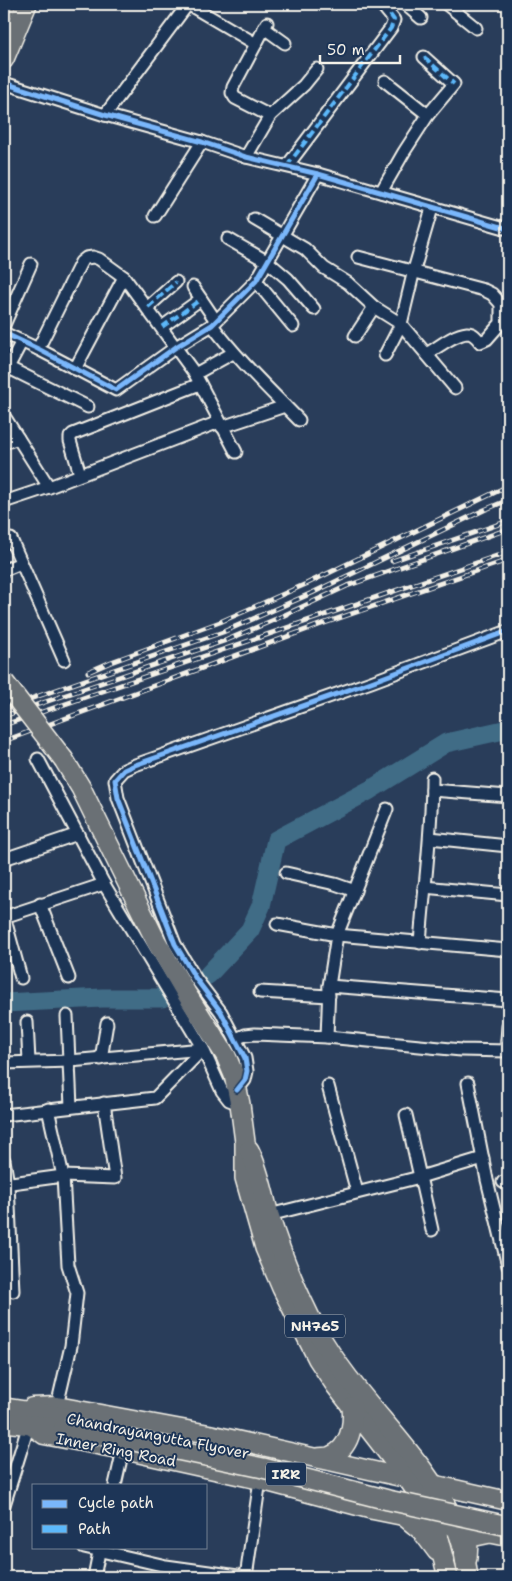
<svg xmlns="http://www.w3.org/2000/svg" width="512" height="1581" font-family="'Shantell Sans',sans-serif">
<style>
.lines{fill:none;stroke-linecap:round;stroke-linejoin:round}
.river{stroke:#406c86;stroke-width:19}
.minor-casing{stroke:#f4f1e8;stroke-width:15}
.primary-casing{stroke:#f4f1e8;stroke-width:21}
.trunk-casing{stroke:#f4f1e8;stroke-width:22}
.minor{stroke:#1d3557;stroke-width:11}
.primary{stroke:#6a7074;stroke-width:18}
.trunk{stroke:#6a7074;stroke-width:19}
.rail-casing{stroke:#f4f1e8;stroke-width:5}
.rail{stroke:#1d3557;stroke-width:3;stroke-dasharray:9;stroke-linecap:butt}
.trunk-bridge-casing{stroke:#f4f1e8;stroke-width:22;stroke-linecap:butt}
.trunk-bridge{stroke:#6a7074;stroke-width:19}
.quiet{stroke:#5cb8fa;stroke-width:4;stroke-dasharray:8 4;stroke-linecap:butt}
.cycleway-casing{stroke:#1d3557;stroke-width:8}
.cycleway{stroke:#7ab7fb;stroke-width:5}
.labels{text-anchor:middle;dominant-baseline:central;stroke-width:4;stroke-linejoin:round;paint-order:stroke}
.shield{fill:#1d3557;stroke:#b4b9bc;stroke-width:1}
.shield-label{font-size:14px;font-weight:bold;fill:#f4f1e8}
.street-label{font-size:15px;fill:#f4f1e8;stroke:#1d3557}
</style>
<rect width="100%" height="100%" fill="#293d5a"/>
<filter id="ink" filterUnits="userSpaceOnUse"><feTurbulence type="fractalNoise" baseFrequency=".02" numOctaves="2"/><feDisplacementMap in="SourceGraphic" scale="10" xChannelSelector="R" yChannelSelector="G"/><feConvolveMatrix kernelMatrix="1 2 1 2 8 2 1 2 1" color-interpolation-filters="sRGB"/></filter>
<g filter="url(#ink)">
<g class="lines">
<g class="river">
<polyline points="208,975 250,930 261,906 276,840 370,790 446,743 508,729"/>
<polyline points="4,1003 102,998 162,998"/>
</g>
<g class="minor-casing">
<g id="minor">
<polyline points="188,4 256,44 267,23"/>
<polyline points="405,4 421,18"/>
<polyline points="446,4 476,28"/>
<polyline points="264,28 285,43"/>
<polyline points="385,81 428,115 454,84 424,57"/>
<polyline points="4,83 105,115 202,142 246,157 318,174 508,229"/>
<polyline points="105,115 188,4"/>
<polyline points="270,116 304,85 317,69"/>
<polyline points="246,157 270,116 235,98 232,93 233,87 256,44"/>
<polyline points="287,166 391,28 394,20 381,4"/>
<polyline points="381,192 404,152 428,115"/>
<polyline points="155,216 202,142"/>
<polyline points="254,219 305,249 324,268 348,283 374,307 401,324 455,388"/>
<polyline points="228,239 268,262 288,279 314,309"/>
<path d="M358 257 484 290 492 294 501 304V323L487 339 480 342C477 338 474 333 467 333 454 334 438 347 427 354"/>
<polyline points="256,281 293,326"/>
<polyline points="193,287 216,321"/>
<polyline points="148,307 176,282"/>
<polyline points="4,325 31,264"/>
<path d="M212 325C239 361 268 388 299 420"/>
<polyline points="162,327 201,299"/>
<polyline points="4,333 38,349 116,390 176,347 212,325 256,281 318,174"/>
<polyline points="355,336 374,307"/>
<polyline points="38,349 81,262 86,258 93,257 99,259 124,277 195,374 236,452"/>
<polyline points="385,355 401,324 414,270 432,208"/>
<polyline points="7,367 88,407"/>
<polyline points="75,369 124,277"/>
<polyline points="195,374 233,353"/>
<polyline points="4,375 22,341"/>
<polyline points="4,416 49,487"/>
<polyline points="222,427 285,406"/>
<polyline points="4,443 18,438"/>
<polyline points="80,474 70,441 70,437 73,434 200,384"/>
<polyline points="4,502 49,487 219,422"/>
<polyline points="11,539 64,660"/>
<polyline points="4,570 21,563"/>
<polyline points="38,759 104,884 203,1049 222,1091 229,1100 240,1104"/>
<polyline points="432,790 508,796"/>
<polyline points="430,838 508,846"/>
<polyline points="4,859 78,834"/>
<polyline points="286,873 335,884 355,891"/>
<polyline points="424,887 508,895"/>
<polyline points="40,904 69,978"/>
<polyline points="4,916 21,978"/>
<polyline points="4,917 104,884"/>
<polyline points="277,924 337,935 508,950"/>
<path d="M420 943C424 888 432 833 432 778"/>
<polyline points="329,986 508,1000"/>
<polyline points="260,992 329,996"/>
<polyline points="67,1016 71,1107"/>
<polyline points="27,1022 29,1061"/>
<polyline points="327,1037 329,986 337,935 387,809"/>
<polyline points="236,1039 245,1035 255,1034 327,1037 461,1050 508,1051"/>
<polyline points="506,1051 508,1027"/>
<polyline points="101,1059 107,1023"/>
<polyline points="4,1063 70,1061 203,1049"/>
<polyline points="468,1083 487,1180 508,1266"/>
<polyline points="328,1086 357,1192"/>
<polyline points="237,1090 245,1080 247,1071 245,1058 221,1012 196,979 175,944 118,798 115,780 124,770 135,765 371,682 508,631"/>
<polyline points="48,1109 63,1176 68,1265 77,1293 71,1346 57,1406"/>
<polyline points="4,1115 155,1098 203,1049"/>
<polyline points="406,1115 432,1230"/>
<polyline points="4,1160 8,1184 13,1291"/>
<polyline points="503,1182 508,1181"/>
<polyline points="4,1184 63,1176 115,1178 104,1103"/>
<polyline points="269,1215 420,1177 483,1158"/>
<polyline points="115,1485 123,1450"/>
<polyline points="4,1505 29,1424"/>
<polyline points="84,1547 166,1566 245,1577"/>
<polyline points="94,1577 100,1547"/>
<polyline points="246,1577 260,1480"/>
</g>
</g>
<g class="primary-casing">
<g id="primary">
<polyline points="32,1407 57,1406 209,1434 508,1501"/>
<polyline points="29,1424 44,1435 123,1450 260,1480 373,1510 508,1537"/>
</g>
</g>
<g class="trunk-casing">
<g id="trunk">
<polyline points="4,11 6,4"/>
<polyline points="4,59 27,4"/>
<polyline points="64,760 81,788 156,941 186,993 226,1056 234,1075 240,1104 245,1142 245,1178 265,1248 282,1288 318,1359 336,1386 408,1479 423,1501 434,1523 448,1577"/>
<path d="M249 1150C259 1170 263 1193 269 1215 281 1254 298 1295 317 1331 346 1383 390 1425 425 1473 440 1494 455 1518 462 1544 465 1554 466 1566 468 1577"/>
<polyline points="4,1408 65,1417"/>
<polyline points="4,1422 50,1427"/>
<path d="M318 1458C322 1457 327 1458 331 1456 350 1448 354 1425 352 1407"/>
<polyline points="404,1516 422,1531 437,1551"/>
<polyline points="467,1558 468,1543 471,1537 490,1533"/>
</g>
</g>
<use href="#minor" class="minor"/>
<use href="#primary" class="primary"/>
<use href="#trunk" class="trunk"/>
<g class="rail-casing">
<g id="rail">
<polyline points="392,561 508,521"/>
<polyline points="88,672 111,662 220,622 306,584 508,486"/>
<polyline points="4,708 223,632 312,593 484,510 508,500"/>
<polyline points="4,716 227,640 276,619 347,586 508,529"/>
<polyline points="4,725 508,552"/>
<polyline points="4,741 319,625 508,560"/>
</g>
</g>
<use href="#rail" class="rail"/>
<g class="trunk-bridge-casing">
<g id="trunk-bridge">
<polyline points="4,682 64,760"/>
<polyline points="63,1429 129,1440 263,1468 388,1500 508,1526"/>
</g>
</g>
<use href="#trunk-bridge" class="trunk-bridge"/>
<g class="quiet">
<polyline points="424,57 454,84"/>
<polyline points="287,166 391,28 394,20 389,13"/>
<polyline points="148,307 176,282"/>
<polyline points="162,327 201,299"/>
</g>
<g class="cycleway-casing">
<g id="cycleway">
<polyline points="4,83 105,115 202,142 246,157 318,174 508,229"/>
<polyline points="4,333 38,349 116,390 176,347 212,325 256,281 318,174"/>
<polyline points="237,1090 245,1080 247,1071 245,1058 221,1012 196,979 175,944 118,798 115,780 124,770 135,765 371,682 508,631"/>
</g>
</g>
<use href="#cycleway" class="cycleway"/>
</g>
</g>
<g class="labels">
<g class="shield">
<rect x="285" y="1314.5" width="60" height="23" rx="4"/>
<rect x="266" y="1462.5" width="40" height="23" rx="4"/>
</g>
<g class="shield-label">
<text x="315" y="1326">NH765</text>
<text x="286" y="1474">IRR</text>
</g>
<g class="street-label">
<text transform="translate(158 1436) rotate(11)">Chandrayangutta Flyover</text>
<text transform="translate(116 1450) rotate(11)">Inner Ring Road</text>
</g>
</g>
<rect width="512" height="1581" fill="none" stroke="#1d3557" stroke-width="20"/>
<rect x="10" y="10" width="492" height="1561" fill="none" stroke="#f4f1e8" stroke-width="2" filter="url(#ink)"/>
<rect x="32" y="1484" width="175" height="65" fill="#1d3557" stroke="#738091"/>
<rect x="42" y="1500" width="25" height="8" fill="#7ab7fb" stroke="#738091"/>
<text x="78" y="1508" font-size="15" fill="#f4f1e8">Cycle path</text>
<rect x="42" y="1525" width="25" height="8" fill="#5cb8fa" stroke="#738091"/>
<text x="78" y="1534" font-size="15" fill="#f4f1e8">Path</text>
<path d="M320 55v8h80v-8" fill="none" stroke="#f4f1e8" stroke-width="2.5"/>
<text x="327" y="55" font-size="15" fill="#f4f1e8" stroke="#1d3557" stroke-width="4" paint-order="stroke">50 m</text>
</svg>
